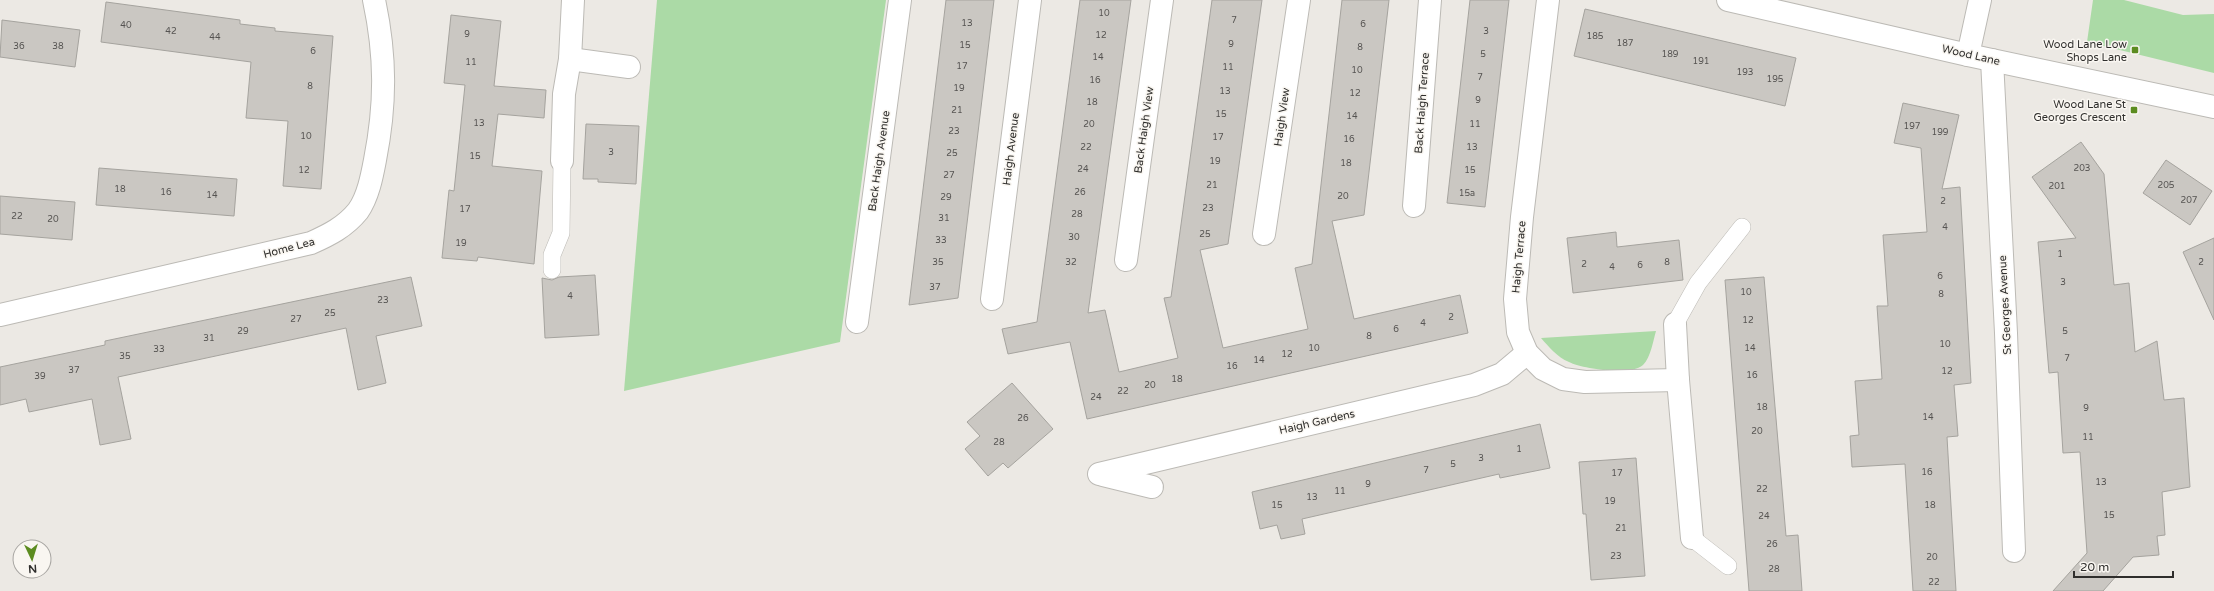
<svg xmlns="http://www.w3.org/2000/svg" width="2214" height="591" font-family="'Varela Round',sans-serif">
<style>
.green{fill:#abdaa6}
.building{fill:#cac7c2;stroke:#a5a39e}
.lines{fill:none;stroke-linecap:round;stroke-linejoin:round}
.service-casing{stroke:#bcbab5;stroke-width:18}
.minor-casing{stroke:#bcbab5;stroke-width:24}
.tertiary-casing{stroke:#bcbab5;stroke-width:24}
.service{stroke:#fff;stroke-width:17}
.minor{stroke:#fff;stroke-width:22}
.tertiary{stroke:#fff;stroke-width:22}
.poi-dot{fill:#5c8c20;stroke:#f9f6f1;stroke-width:1.5}
.labels{text-anchor:middle;dominant-baseline:central;stroke-width:3;stroke-linejoin:round;paint-order:stroke}
.number-label{font-size:9px;fill:#565452}
.poi-label{font-size:11px;fill:#2f2e2c;stroke:#f9f6f1;text-anchor:end}
.street-label{font-size:11px;fill:#2f2e2c;stroke:#f9f6f1}
</style>
<rect width="100%" height="100%" fill="#ece9e4"/>
<g class="green">
<polygon points="657,0 886,0 840,342 624,391"/>
<polygon points="2093,0 2124,0 2183,15 2214,14 2214,73 2087,42"/>
<path d="M1656 331C1653 341 1651 357 1643 365 1630 376 1583 369 1569 362 1557 357 1549 347 1541 338Z"/>
</g>
<g class="building">
<polygon points="946,0 994,0 958,298 909,305"/>
<polygon points="1080,0 1131,0 1088,313 1105,310 1119,372 1178,358 1164,298 1171,297 1212,0 1262,0 1228,244 1200,250 1223,348 1308,329 1295,268 1312,264 1342,0 1389,0 1364,215 1332,221 1354,319 1460,295 1468,333 1087,419 1070,342 1008,354 1002,329 1037,322"/>
<polygon points="1470,0 1509,0 1485,207 1447,203"/>
<polygon points="106,2 240,20 240,24 275,28 275,31 333,36 321,189 283,186 288,121 246,118 251,62 101,42"/>
<polygon points="1585,9 1796,58 1785,106 1574,56"/>
<polygon points="451,15 501,21 494,86 546,90 544,118 498,114 492,166 542,171 534,264 478,257 477,261 442,258 449,190 454,191 465,85 444,83"/>
<polygon points="2,20 80,30 75,67 0,57"/>
<polygon points="1903,103 1959,115 1942,189 1960,187 1971,383 1954,385 1958,436 1947,437 1956,591 1913,591 1905,464 1852,467 1850,436 1859,435 1855,381 1882,379 1877,306 1888,306 1883,235 1927,232 1921,148 1894,143"/>
<polygon points="586,124 639,126 636,184 598,182 598,179 583,179"/>
<polygon points="2081,142 2104,174 2114,285 2129,283 2135,352 2157,341 2164,400 2184,398 2190,487 2162,492 2165,535 2157,536 2159,555 2133,557 2103,591 2053,591 2087,553 2080,452 2063,453 2058,372 2049,373 2038,242 2076,238 2032,177"/>
<polygon points="2166,160 2212,191 2190,225 2143,193"/>
<polygon points="99,168 237,179 234,216 96,205"/>
<polygon points="0,196 75,202 72,240 0,234"/>
<polygon points="1616,232 1617,247 1679,240 1683,280 1573,293 1567,238"/>
<polygon points="2214,238 2214,320 2183,252"/>
<polygon points="595,275 599,335 545,338 542,278 552,280 559,277"/>
<polygon points="411,277 422,326 376,336 386,383 358,390 346,328 118,377 131,439 100,445 92,399 29,412 26,399 0,405 0,367 105,345 105,341"/>
<polygon points="1764,277 1786,536 1798,535 1802,591 1749,591 1725,280"/>
<polygon points="1012,383 1053,429 1008,468 1003,463 988,476 965,449 980,436 967,422"/>
<polygon points="1540,424 1550,468 1500,478 1499,474 1302,519 1305,534 1281,539 1277,525 1260,529 1252,492"/>
<polygon points="1636,458 1645,576 1591,580 1586,514 1583,514 1579,462"/>
</g>
<g class="lines">
<g class="service-casing">
<g id="service">
<polyline points="552,270 552,255 561,233 562,161"/>
<polyline points="1675,324 1698,283 1742,227"/>
<polyline points="1692,538 1728,566"/>
</g>
</g>
<g class="minor-casing">
<g id="minor">
<polyline points="1548,0 1522,217 1515,299 1518,332 1527,353 1543,369 1563,379 1585,382 1678,380"/>
<polyline points="1968,55 1980,0"/>
<polyline points="570,59 629,67"/>
<polyline points="1992,60 2006,333 2014,551"/>
<polyline points="562,161 564,94 570,59 573,0"/>
<polyline points="1414,206 1430,0"/>
<polyline points="1264,234 1299,0"/>
<polyline points="1126,260 1162,0"/>
<polyline points="992,299 1030,0"/>
<path d="M0 315 311 243C329 235 345 227 358 211 368 197 372 176 375 160 386 104 386 56 374 0"/>
<polyline points="857,322 900,0"/>
<polyline points="1675,324 1678,380 1692,538"/>
<polyline points="1099,474 1474,385 1502,374 1527,353"/>
<polyline points="1103,475 1152,487"/>
</g>
</g>
<g class="tertiary-casing">
<polyline id="tertiary" points="1728,0 1968,55 2214,107"/>
</g>
<use href="#service" class="service"/>
<use href="#minor" class="minor"/>
<use href="#tertiary" class="tertiary"/>
</g>
<g class="poi-dot">
<rect x="2131" y="46" width="8" height="8" rx="2"/>
<rect x="2130" y="106" width="8" height="8" rx="2"/>
</g>
<g class="labels">
<g class="number-label">
<text x="1104" y="13">10</text>
<text x="1234" y="20">7</text>
<text x="967" y="23">13</text>
<text x="1363" y="24">6</text>
<text x="126" y="25">40</text>
<text x="171" y="31">42</text>
<text x="1486" y="31">3</text>
<text x="467" y="34">9</text>
<text x="1101" y="35">12</text>
<text x="1595" y="36">185</text>
<text x="215" y="37">44</text>
<text x="1625" y="43">187</text>
<text x="1231" y="44">9</text>
<text x="965" y="45">15</text>
<text x="19" y="46">36</text>
<text x="58" y="46">38</text>
<text x="1360" y="47">8</text>
<text x="313" y="51">6</text>
<text x="1483" y="54">5</text>
<text x="1670" y="54">189</text>
<text x="1098" y="57">14</text>
<text x="1701" y="61">191</text>
<text x="471" y="62">11</text>
<text x="962" y="66">17</text>
<text x="1228" y="67">11</text>
<text x="1357" y="70">10</text>
<text x="1745" y="72">193</text>
<text x="1480" y="77">7</text>
<text x="1775" y="79">195</text>
<text x="1095" y="80">16</text>
<text x="310" y="86">8</text>
<text x="959" y="88">19</text>
<text x="1225" y="91">13</text>
<text x="1355" y="93">12</text>
<text x="1478" y="100">9</text>
<text x="1092" y="102">18</text>
<text x="957" y="110">21</text>
<text x="1221" y="114">15</text>
<text x="1352" y="116">14</text>
<text x="479" y="123">13</text>
<text x="1089" y="124">20</text>
<text x="1475" y="124">11</text>
<text x="1912" y="126">197</text>
<text x="954" y="131">23</text>
<text x="1940" y="132">199</text>
<text x="306" y="136">10</text>
<text x="1218" y="137">17</text>
<text x="1349" y="139">16</text>
<text x="1086" y="147">22</text>
<text x="1472" y="147">13</text>
<text x="611" y="152">3</text>
<text x="952" y="153">25</text>
<text x="475" y="156">15</text>
<text x="1215" y="161">19</text>
<text x="1346" y="163">18</text>
<text x="2082" y="168">203</text>
<text x="1083" y="169">24</text>
<text x="304" y="170">12</text>
<text x="1470" y="170">15</text>
<text x="949" y="175">27</text>
<text x="1212" y="185">21</text>
<text x="2166" y="185">205</text>
<text x="2057" y="186">201</text>
<text x="120" y="189">18</text>
<text x="166" y="192">16</text>
<text x="1080" y="192">26</text>
<text x="1467" y="193">15a</text>
<text x="212" y="195">14</text>
<text x="1343" y="196">20</text>
<text x="946" y="197">29</text>
<text x="2189" y="200">207</text>
<text x="1943" y="201">2</text>
<text x="1208" y="208">23</text>
<text x="465" y="209">17</text>
<text x="1077" y="214">28</text>
<text x="17" y="216">22</text>
<text x="944" y="218">31</text>
<text x="53" y="219">20</text>
<text x="1945" y="227">4</text>
<text x="1205" y="234">25</text>
<text x="1074" y="237">30</text>
<text x="941" y="240">33</text>
<text x="461" y="243">19</text>
<text x="2060" y="254">1</text>
<text x="938" y="262">35</text>
<text x="1071" y="262">32</text>
<text x="1667" y="262">8</text>
<text x="2201" y="262">2</text>
<text x="1584" y="264">2</text>
<text x="1640" y="265">6</text>
<text x="1612" y="267">4</text>
<text x="1940" y="276">6</text>
<text x="2063" y="282">3</text>
<text x="935" y="287">37</text>
<text x="1746" y="292">10</text>
<text x="1941" y="294">8</text>
<text x="570" y="296">4</text>
<text x="383" y="300">23</text>
<text x="330" y="313">25</text>
<text x="1451" y="317">2</text>
<text x="296" y="319">27</text>
<text x="1748" y="320">12</text>
<text x="1423" y="323">4</text>
<text x="1396" y="329">6</text>
<text x="243" y="331">29</text>
<text x="2065" y="331">5</text>
<text x="1369" y="336">8</text>
<text x="209" y="338">31</text>
<text x="1945" y="344">10</text>
<text x="1314" y="348">10</text>
<text x="1750" y="348">14</text>
<text x="159" y="349">33</text>
<text x="1287" y="354">12</text>
<text x="125" y="356">35</text>
<text x="2067" y="358">7</text>
<text x="1259" y="360">14</text>
<text x="1232" y="366">16</text>
<text x="74" y="370">37</text>
<text x="1947" y="371">12</text>
<text x="1752" y="375">16</text>
<text x="40" y="376">39</text>
<text x="1177" y="379">18</text>
<text x="1150" y="385">20</text>
<text x="1123" y="391">22</text>
<text x="1096" y="397">24</text>
<text x="1762" y="407">18</text>
<text x="2086" y="408">9</text>
<text x="1928" y="417">14</text>
<text x="1023" y="418">26</text>
<text x="1757" y="431">20</text>
<text x="2088" y="437">11</text>
<text x="999" y="442">28</text>
<text x="1519" y="449">1</text>
<text x="1481" y="458">3</text>
<text x="1453" y="464">5</text>
<text x="1426" y="470">7</text>
<text x="1927" y="472">16</text>
<text x="1617" y="473">17</text>
<text x="2101" y="482">13</text>
<text x="1368" y="484">9</text>
<text x="1762" y="489">22</text>
<text x="1340" y="491">11</text>
<text x="1312" y="497">13</text>
<text x="1610" y="501">19</text>
<text x="1277" y="505">15</text>
<text x="1930" y="505">18</text>
<text x="2109" y="515">15</text>
<text x="1764" y="516">24</text>
<text x="1621" y="528">21</text>
<text x="1772" y="544">26</text>
<text x="1616" y="556">23</text>
<text x="1932" y="557">20</text>
<text x="1774" y="569">28</text>
<text x="1934" y="582">22</text>
</g>
<g class="poi-label">
<text x="2127" y="44">Wood Lane Low<tspan x="2127" dy="13">Shops Lane</tspan></text>
<text x="2126" y="104">Wood Lane St<tspan x="2126" dy="13">Georges Crescent</tspan></text>
</g>
<g class="street-label">
<text transform="translate(1971 55) rotate(13)">Wood Lane</text>
<text transform="translate(1422 103) rotate(-86)">Back Haigh Terrace</text>
<text transform="translate(1282 117) rotate(-82)">Haigh View</text>
<text transform="translate(1144 130) rotate(-82)">Back Haigh View</text>
<text transform="translate(1011 149) rotate(-83)">Haigh Avenue</text>
<text transform="translate(879 161) rotate(-82)">Back Haigh Avenue</text>
<text transform="translate(289 248) rotate(-15)">Home Lea</text>
<text transform="translate(1519 257) rotate(-85)">Haigh Terrace</text>
<text transform="translate(2005 305) rotate(-93)">St Georges Avenue</text>
<text transform="translate(1317 422) rotate(-13)">Haigh Gardens</text>
</g>
</g>
<g transform="translate(32 559) rotate(176)"><circle r="19" fill="#f9f6f1" stroke="#a8a6a2"/>
<path d="M0-3L7 15L0 10L-7 15Z" fill="#5c8c20"/>
<text y="-6" font-size="11" font-weight="bold" text-anchor="middle" fill="#2f2e2c">N</text>
</g>
<path d="M2074 571v6h99v-6" fill="none" stroke="#2f2e2c" stroke-width="2"/>
<text x="2080" y="571" font-size="12" fill="#2f2e2c" stroke="#f9f6f1" stroke-width="3" paint-order="stroke">20 m</text>
</svg>
